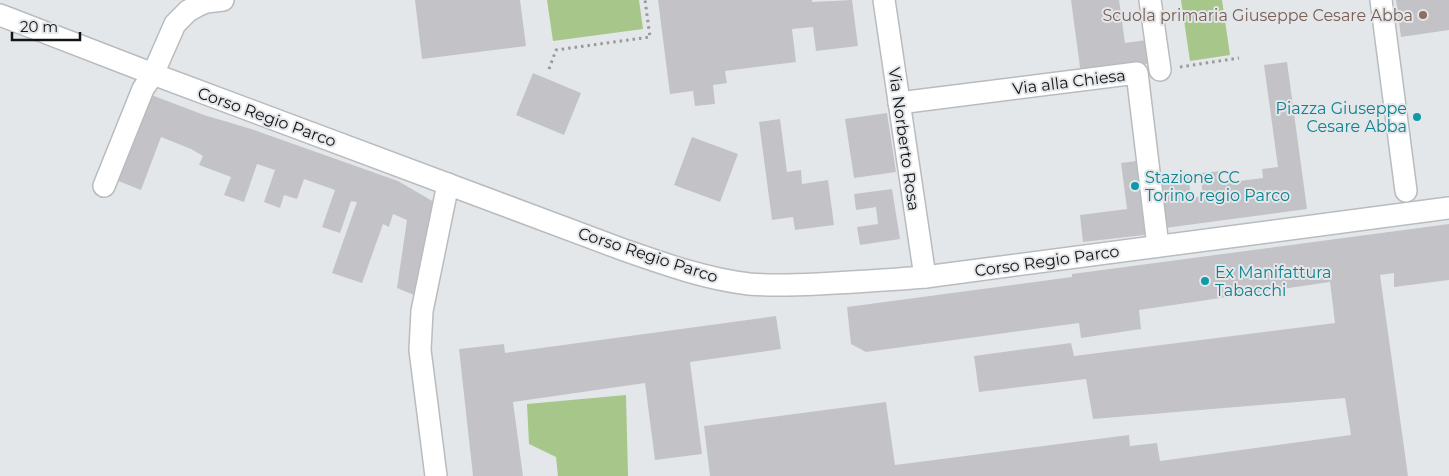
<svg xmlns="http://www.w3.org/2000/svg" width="1449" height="476" font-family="Montserrat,sans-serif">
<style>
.green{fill:#a6c789}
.building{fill:#c3c3c7}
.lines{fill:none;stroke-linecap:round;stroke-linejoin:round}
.minor-casing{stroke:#b9bcbf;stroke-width:24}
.path{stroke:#97999c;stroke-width:3;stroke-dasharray:2.5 4;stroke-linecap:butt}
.minor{stroke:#fff;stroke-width:21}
.education-dot{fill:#8d6e63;stroke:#e4e7ea;stroke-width:2}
.culture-dot{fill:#0f9aa8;stroke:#e4e7ea;stroke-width:2}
.labels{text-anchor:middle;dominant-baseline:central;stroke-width:4;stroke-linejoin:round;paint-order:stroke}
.education-label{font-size:16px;fill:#785e54;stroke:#e4e7ea;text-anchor:end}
.street-label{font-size:16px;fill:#131415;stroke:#e4e7ea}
.culture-label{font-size:16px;fill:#0d838f;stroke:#e4e7ea;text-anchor:start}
</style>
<rect width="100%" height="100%" fill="#e4e7ea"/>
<g class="green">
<polygon points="547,0 639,0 643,29 553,41"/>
<polygon points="1181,0 1222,0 1230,55 1190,61"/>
<polygon points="626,395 628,476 558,476 556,457 529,444 527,404"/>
</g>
<g class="building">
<polygon points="415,0 520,0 526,46 422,59"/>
<polygon points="658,0 812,0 812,2 852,0 858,46 816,51 813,27 792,29 796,62 725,71 727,83 713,85 715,104 695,106 693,91 670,94"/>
<polygon points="1071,0 1119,0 1125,43 1147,40 1151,63 1081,75"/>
<polygon points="1396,0 1449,0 1449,30 1401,37"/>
<polygon points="1287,62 1307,209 1165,228 1159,176 1188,172 1191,198 1203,196 1200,173 1221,171 1223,183 1263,178 1262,169 1278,167 1264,65"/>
<polygon points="533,73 581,93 564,135 516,115"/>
<polygon points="149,94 204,115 248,128 398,181 434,202 414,295 397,288 407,220 393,214 389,227 383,224 362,283 332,273 357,202 351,201 340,233 322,227 335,190 304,179 297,199 284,195 280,208 264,202 275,170 257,164 244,202 224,195 231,177 199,165 203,156 191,149 161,137 141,190 116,180"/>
<polygon points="887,113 896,172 854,178 845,119"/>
<polygon points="780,119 787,172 801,170 802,184 828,180 834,225 795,230 793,217 772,220 759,122"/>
<polygon points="692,137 738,154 720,202 674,185"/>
<polygon points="1144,160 1153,234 1083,242 1080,215 1127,209 1121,163"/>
<polygon points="892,189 900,239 860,245 857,227 878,224 876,207 856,210 854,194"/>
<polygon points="1449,224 1449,280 1394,287 1394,273 1380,275 1408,476 710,476 704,426 886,402 895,465 1129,435 1130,446 1157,443 1160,461 1351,435 1345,398 1093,419 1086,379 979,392 974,356 1071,343 1074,356 1335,323 1330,282 1139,310 1141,329 1081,338 1079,323 866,352 851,344 847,307 1072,277 1072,274"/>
<polygon points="776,316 781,349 690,362 702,454 655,460 645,383 513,402 523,476 473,476 459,349 504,344 505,353"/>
</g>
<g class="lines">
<g class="minor-casing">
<g id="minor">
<polyline points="884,0 925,277"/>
<polyline points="1150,0 1160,70"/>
<polyline points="1381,0 1406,191"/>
<path d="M0 15 153 74 624 250C664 264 706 279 749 284 772 286 795 285 818 284 854 282 889 280 925 277L1449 208"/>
<polyline points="899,103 1137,73 1158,246"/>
<polyline points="104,186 143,89 153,74 175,24 188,11 197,6 206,2 223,0"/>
<polyline points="436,476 420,350 422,311 448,184"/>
</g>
</g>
<g class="path">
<polyline points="1180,67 1239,58"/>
<polyline points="549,69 556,50 650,37 645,0"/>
</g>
<use href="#minor" class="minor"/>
</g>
<circle class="education-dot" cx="1423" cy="15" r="5"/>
<g class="culture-dot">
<circle cx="1417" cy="117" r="5"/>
<circle cx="1135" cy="186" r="5"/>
<circle cx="1205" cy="281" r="5"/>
</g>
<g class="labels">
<g class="education-label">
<text x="1413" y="15">Scuola primaria Giuseppe Cesare Abba</text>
</g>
<g class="street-label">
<text transform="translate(1069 82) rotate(-7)">Via alla Chiesa</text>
<text transform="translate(267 117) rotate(20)">Corso Regio Parco</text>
<text transform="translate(904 139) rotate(82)">Via Norberto Rosa</text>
<text transform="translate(648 255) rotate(18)">Corso Regio Parco</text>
<text transform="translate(1047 261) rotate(-8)">Corso Regio Parco</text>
</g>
<g class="culture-label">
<text x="1407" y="108" text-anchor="end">Piazza Giuseppe<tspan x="1407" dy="18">Cesare Abba</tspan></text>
<text x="1145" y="177">Stazione CC<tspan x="1145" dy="18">Torino regio Parco</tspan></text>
<text x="1215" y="272">Ex Manifattura<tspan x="1215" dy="18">Tabacchi</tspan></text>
</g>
</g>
<path d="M12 32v8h68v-8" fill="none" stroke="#131415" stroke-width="2.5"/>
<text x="20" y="32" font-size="15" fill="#131415" stroke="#e4e7ea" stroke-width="4" paint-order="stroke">20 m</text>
</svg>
